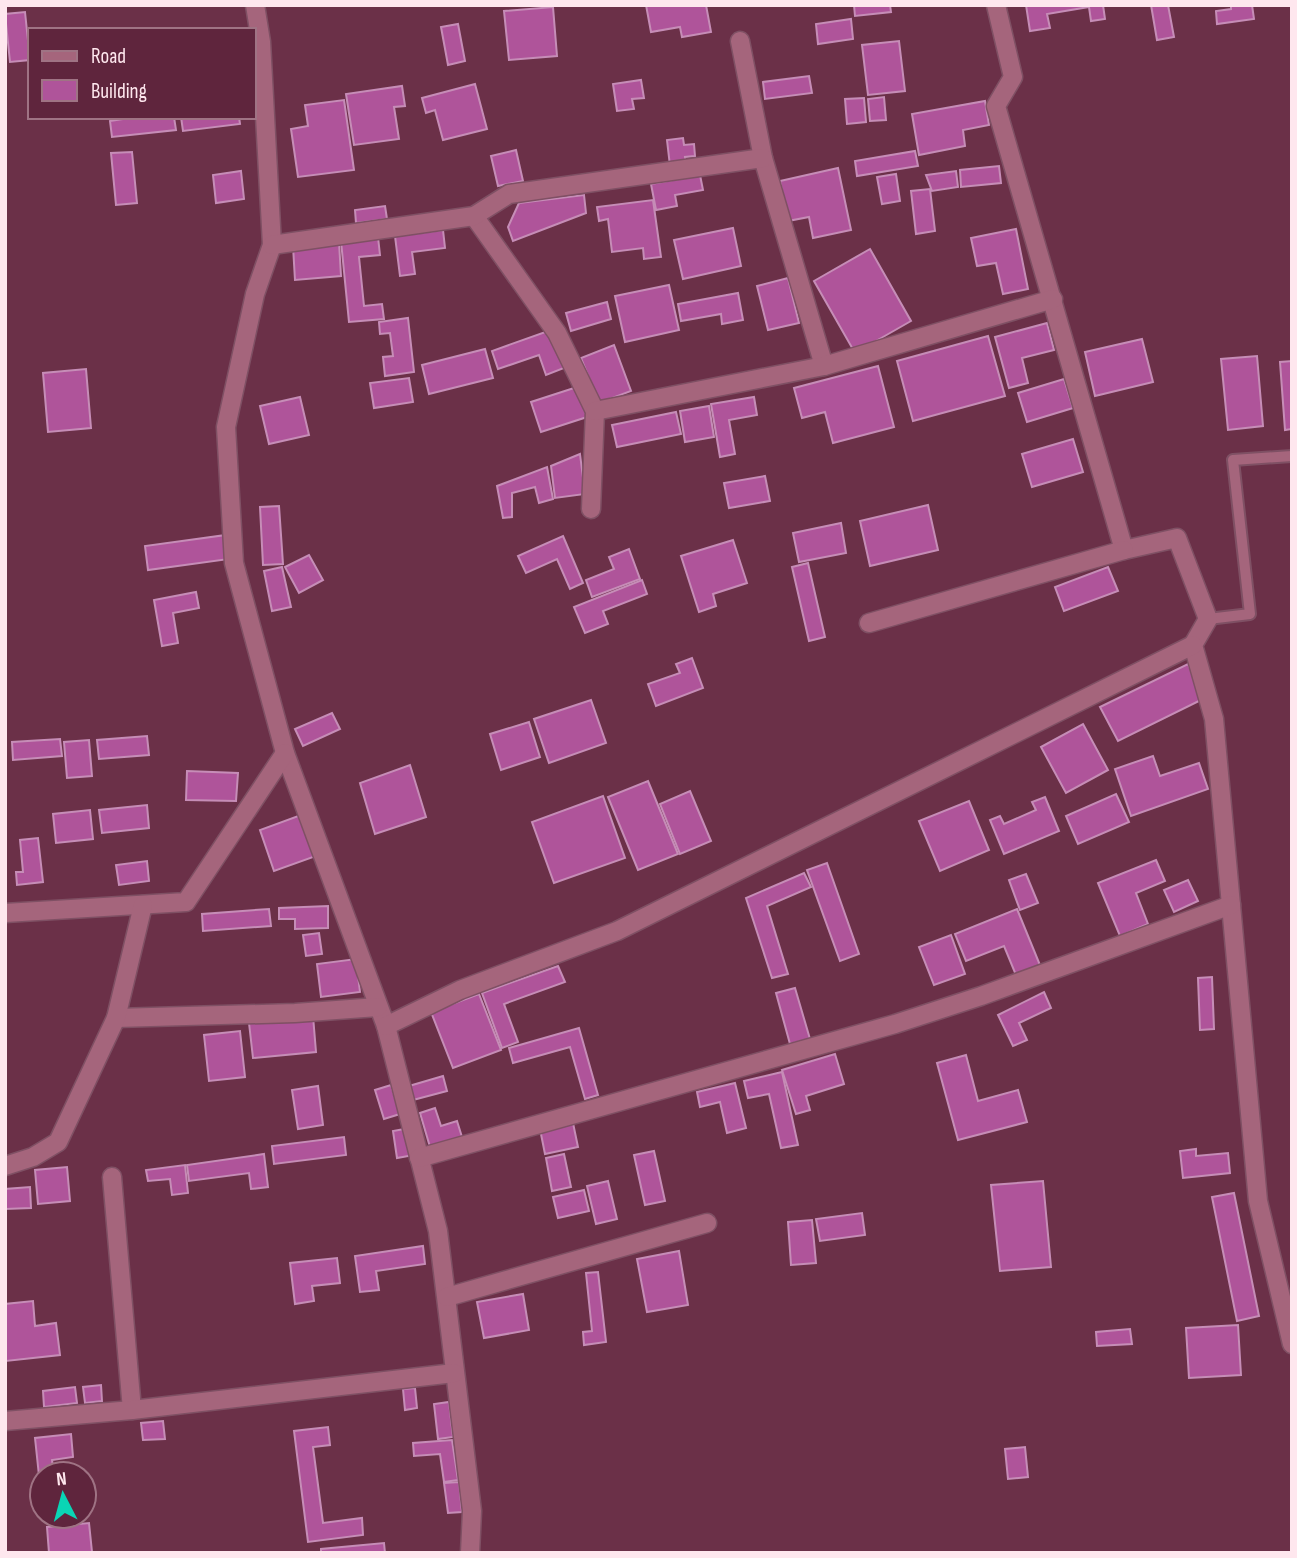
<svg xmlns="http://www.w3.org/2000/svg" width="1297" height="1558" font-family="'Sofia Sans Condensed',sans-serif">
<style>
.building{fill:#af549a;stroke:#c68db7;stroke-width:2}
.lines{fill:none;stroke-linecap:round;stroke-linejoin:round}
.lane-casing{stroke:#7f5064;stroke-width:14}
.street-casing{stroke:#7f5064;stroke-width:21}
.lane{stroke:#a5657c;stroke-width:10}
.street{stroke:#a5657c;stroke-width:18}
</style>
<rect width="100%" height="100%" fill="#6b3048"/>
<g class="building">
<polygon points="646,5 706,5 711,32 682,37 680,27 651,32"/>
<polygon points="854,5 890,5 891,12 855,16"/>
<polygon points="1026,5 1103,5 1105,19 1091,21 1089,7 1047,14 1050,28 1030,31"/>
<polygon points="1151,5 1168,5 1174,37 1157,40"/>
<polygon points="1231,5 1252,5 1254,19 1217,24 1216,11 1231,9"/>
<polygon points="553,7 557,56 509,60 504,11"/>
<polygon points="25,12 30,60 10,62 5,14"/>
<polygon points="851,19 853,39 818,44 816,24"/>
<polygon points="458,24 465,61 448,65 441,27"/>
<polygon points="899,41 905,91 868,95 862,45"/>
<polygon points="809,76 812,93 765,99 763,82"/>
<polygon points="641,80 644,98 632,99 634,109 617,111 613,84"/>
<polygon points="475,84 487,129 443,140 435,110 426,113 422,98"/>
<polygon points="402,86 405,106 394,107 399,139 354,145 346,94"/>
<polygon points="884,97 886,120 870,121 868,99"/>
<polygon points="864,98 866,122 847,124 845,99"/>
<polygon points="344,100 354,170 298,177 291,129 308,126 305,105"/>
<polygon points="985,101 989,125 963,130 965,146 919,155 912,114"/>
<polygon points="136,117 174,117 176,130 112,137 110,121"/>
<polygon points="181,117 239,117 240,124 183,131"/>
<polygon points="683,138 684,145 694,144 695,156 685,157 686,164 670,166 667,140"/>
<polygon points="516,150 523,181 498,186 491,156"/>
<polygon points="915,151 918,166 857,176 855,161"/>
<polygon points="132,152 137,203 116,205 111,153"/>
<polygon points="999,166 1001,183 961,187 960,170"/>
<polygon points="838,168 851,230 813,238 809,217 788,221 780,181"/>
<polygon points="241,171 244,199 216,203 213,175"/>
<polygon points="956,171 958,187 932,191 926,175"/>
<polygon points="896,174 900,201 882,204 877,177"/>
<polygon points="700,175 703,190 675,195 677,206 656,210 651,184"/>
<polygon points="930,189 935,231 916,234 911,191"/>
<polygon points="584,195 586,213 513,241 508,227 519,203"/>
<polygon points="653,200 661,257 644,259 643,248 612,252 608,219 599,221 597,207"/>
<polygon points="385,206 387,219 356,223 355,210"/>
<polygon points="733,228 741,266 683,279 674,240"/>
<polygon points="1016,229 1028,289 1003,294 996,263 977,266 971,238"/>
<polygon points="443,230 445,248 412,252 415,274 400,276 395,236"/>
<polygon points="378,237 380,255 359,257 364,306 382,304 384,319 349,322 341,241"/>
<polygon points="339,242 341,276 295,280 293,246"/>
<polygon points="870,249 911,321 855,353 814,281"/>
<polygon points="788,278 799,323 768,330 757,286"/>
<polygon points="669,285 679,330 625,342 615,296"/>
<polygon points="738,293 743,320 722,324 721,314 681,321 678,304"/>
<polygon points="607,302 611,319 571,331 566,313"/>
<polygon points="408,318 414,372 385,376 383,357 393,356 390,333 380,334 379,322"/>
<polygon points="1047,323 1054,350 1022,358 1028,383 1009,388 995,337"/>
<polygon points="551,330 564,368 546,375 539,355 498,369 492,351"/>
<polygon points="988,336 1005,396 913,421 897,361"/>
<polygon points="1142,339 1153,382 1095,396 1085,352"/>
<polygon points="614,345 631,391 599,403 581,358"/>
<polygon points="485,349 493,378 429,394 422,365"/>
<polygon points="1257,356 1263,426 1228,430 1221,359"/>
<polygon points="1292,361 1292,429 1285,430 1280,362"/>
<polygon points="878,366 894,427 833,443 825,412 802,418 794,388"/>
<polygon points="86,369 91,428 48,432 43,373"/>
<polygon points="409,378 413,402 374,408 370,383"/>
<polygon points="1064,379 1073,408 1027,422 1018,393"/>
<polygon points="577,387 587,417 541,432 531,402"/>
<polygon points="300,397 309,435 269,444 260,406"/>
<polygon points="754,397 757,415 729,420 735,454 720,457 711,404"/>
<polygon points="709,406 714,437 685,442 680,411"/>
<polygon points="676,412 681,434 617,447 612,425"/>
<polygon points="1073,439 1083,472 1032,487 1022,454"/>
<polygon points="580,454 585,494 555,498 551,466"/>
<polygon points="547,467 553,499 539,503 535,487 512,493 512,517 503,518 497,486"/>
<polygon points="765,476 770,501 729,508 724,483"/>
<polygon points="928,505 938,550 870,566 860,521"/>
<polygon points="279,506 283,564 263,565 260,507"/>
<polygon points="841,523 846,553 799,562 793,533"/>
<polygon points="226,535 229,559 148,570 145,546"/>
<polygon points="563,536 583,583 570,589 557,559 526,573 518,556"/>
<polygon points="733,540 747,583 713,594 716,606 699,612 681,556"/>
<polygon points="629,549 640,579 592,597 586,580 614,569 609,557"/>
<polygon points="309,555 323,580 299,593 285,567"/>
<polygon points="808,563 825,637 809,641 792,567"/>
<polygon points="282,567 291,607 272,611 264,571"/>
<polygon points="1108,567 1118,591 1064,611 1055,587"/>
<polygon points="642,580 647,594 603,611 608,624 585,633 574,607"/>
<polygon points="196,592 199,608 173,613 178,643 162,646 154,600"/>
<polygon points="692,658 703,688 656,706 648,684 680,673 676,664"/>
<polygon points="1188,664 1205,698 1118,741 1100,707"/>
<polygon points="591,700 606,743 549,763 534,719"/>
<polygon points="332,713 340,729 303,746 295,729"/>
<polygon points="529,722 540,757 501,770 490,734"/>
<polygon points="1083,724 1108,770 1066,793 1041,747"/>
<polygon points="147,736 149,755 99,759 97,740"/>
<polygon points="60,739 62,756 13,760 12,742"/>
<polygon points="89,740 92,776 67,778 64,742"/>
<polygon points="1153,756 1160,776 1199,763 1208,789 1131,816 1115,769"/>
<polygon points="410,765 426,817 375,834 360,783"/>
<polygon points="187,771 238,773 236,801 186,800"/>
<polygon points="648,781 678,854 638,870 608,797"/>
<polygon points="690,791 711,841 680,854 660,804"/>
<polygon points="1116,794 1129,822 1078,844 1066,816"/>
<polygon points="603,796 625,858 554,883 532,822"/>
<polygon points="1045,797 1059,831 1004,854 990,820 1000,816 1004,824 1036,810 1032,802"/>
<polygon points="969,801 989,850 940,871 919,821"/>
<polygon points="147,805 149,828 102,833 99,810"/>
<polygon points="90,810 93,839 56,843 53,814"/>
<polygon points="301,815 316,856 274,871 260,830"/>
<polygon points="38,838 43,882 17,885 16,872 23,872 20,840"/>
<polygon points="1156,860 1165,881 1136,893 1148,924 1120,936 1098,883"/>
<polygon points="147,861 149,881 119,885 116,865"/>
<polygon points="827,863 859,954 840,961 807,870"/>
<polygon points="804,873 811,887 767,906 788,974 772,978 746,898"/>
<polygon points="1026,874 1038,903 1020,910 1009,880"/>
<polygon points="1188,880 1198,901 1174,912 1164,890"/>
<polygon points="328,906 328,928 295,929 295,919 279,919 279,908"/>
<polygon points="269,909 271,926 203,931 202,914"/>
<polygon points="1017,909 1042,970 1018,980 1004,946 966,961 955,934"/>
<polygon points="319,933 322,954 306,956 303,935"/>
<polygon points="951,935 965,974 934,985 919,947"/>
<polygon points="356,959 360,992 321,997 317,964"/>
<polygon points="558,966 565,982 504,1004 518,1042 502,1048 482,993"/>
<polygon points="1212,977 1214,1029 1200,1030 1198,978"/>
<polygon points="795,988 810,1039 790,1044 776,993"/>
<polygon points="1044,992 1051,1008 1019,1023 1027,1040 1013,1046 998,1015"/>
<polygon points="479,994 501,1050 453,1068 431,1012"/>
<polygon points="313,1016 316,1052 253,1058 249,1023"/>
<polygon points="579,1028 598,1095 585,1099 570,1047 513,1063 509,1048"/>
<polygon points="240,1031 245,1077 209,1081 204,1035"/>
<polygon points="835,1054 844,1084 806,1096 810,1110 796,1114 782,1070"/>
<polygon points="966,1055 978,1101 1018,1090 1027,1122 958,1140 937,1063"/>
<polygon points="782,1072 798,1145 781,1148 769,1094 748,1098 744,1081"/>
<polygon points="443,1076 447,1091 413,1100 409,1086"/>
<polygon points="735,1083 746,1128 727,1133 720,1102 700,1107 697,1092"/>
<polygon points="391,1085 400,1114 384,1119 375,1090"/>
<polygon points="318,1086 323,1125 298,1129 292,1090"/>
<polygon points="435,1108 441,1126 457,1121 462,1137 430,1147 420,1113"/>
<polygon points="573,1123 578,1147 545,1154 540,1129"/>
<polygon points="410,1128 414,1155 397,1158 393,1131"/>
<polygon points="344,1137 346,1155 274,1164 272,1146"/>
<polygon points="1196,1149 1196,1156 1228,1153 1230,1173 1183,1178 1180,1151"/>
<polygon points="654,1151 665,1201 645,1205 634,1155"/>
<polygon points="264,1154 268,1187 251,1189 249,1173 189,1181 187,1165"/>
<polygon points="564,1154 571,1187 552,1191 546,1158"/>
<polygon points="185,1165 188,1193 172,1195 170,1179 148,1181 146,1170"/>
<polygon points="67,1167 70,1201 38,1204 35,1170"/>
<polygon points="608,1181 617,1219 596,1224 587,1186"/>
<polygon points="1043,1181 1051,1267 1000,1271 991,1185"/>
<polygon points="30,1187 31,1208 5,1209 5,1189"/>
<polygon points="584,1190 589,1211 558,1218 553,1197"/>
<polygon points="1234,1193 1259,1316 1237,1321 1212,1197"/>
<polygon points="862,1213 865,1235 820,1241 816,1219"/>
<polygon points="812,1220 816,1263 791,1265 788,1222"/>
<polygon points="423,1246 425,1264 376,1271 379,1290 360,1292 355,1256"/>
<polygon points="679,1251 688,1305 647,1312 637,1259"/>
<polygon points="337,1258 340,1283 312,1286 314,1301 295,1304 290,1263"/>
<polygon points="598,1272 606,1342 584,1345 583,1332 592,1331 586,1273"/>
<polygon points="523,1294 529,1330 484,1338 477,1302"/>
<polygon points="33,1301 35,1326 56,1323 60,1355 6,1361 5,1304"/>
<polygon points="1238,1325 1241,1375 1189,1378 1186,1328"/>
<polygon points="1130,1329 1132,1344 1097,1346 1096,1332"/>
<polygon points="101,1385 102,1401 85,1403 83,1387"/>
<polygon points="75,1387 77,1403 44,1407 43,1391"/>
<polygon points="415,1388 417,1408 405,1410 403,1389"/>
<polygon points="449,1402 453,1437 438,1439 434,1404"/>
<polygon points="163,1421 165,1439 143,1440 141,1423"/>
<polygon points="328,1427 330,1445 313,1447 323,1523 362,1518 363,1535 308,1542 294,1431"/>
<polygon points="71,1434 73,1457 52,1460 54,1474 42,1474 42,1485 40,1485 35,1438"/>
<polygon points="452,1440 458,1480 444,1482 440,1454 414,1456 413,1443"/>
<polygon points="1025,1447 1028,1477 1008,1479 1005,1449"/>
<polygon points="459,1482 462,1512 448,1513 444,1483"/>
<polygon points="89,1523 92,1552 49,1553 47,1527"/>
<polygon points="384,1543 385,1553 321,1553 321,1549"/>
</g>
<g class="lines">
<g class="lane-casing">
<polyline id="lane" points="1208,619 1250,614 1233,460 1292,456"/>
</g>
<g class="street-casing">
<g id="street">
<polyline points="255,5 261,42 272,245 255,294 226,427 234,563 285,753 386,1026 438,1231 472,1511 470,1553"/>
<polyline points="996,5 1013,77 996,106 1124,550 1177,538 1208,619 1193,645 1214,719 1258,1201 1292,1344"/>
<polyline points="740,41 763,158 824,366"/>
<polyline points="474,216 557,333 595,411 591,509"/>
<polyline points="272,245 474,216 509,194 763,158"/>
<polyline points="595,411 824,366 1053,299"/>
<polyline points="869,623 1124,550"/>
<polyline points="5,913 186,902 285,753"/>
<polyline points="116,1018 295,1013 378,1007"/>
<polyline points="386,1026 460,990 617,931 1193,645"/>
<polyline points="419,1158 895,1024 981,996 1231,905"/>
<polyline points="5,1166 33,1157 58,1142 116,1018 143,905"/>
<polyline points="112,1177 132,1410"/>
<polyline points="447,1297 707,1223"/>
<polyline points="5,1421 132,1410 454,1373"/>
</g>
</g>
<use href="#lane" class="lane"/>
<use href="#street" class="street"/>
</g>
<rect width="1297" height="1558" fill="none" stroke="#fee7ee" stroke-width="14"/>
<rect x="28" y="28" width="228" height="91" fill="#5f253d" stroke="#9f7384" stroke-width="2"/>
<rect x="42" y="51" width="35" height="10" fill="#a5657c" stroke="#9f7384" stroke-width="2"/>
<text x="91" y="63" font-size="21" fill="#fee7ee">Road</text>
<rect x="42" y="80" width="35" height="21" fill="#af549a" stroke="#9f7384" stroke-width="2"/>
<text x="91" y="98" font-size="21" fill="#fee7ee">Building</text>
<g transform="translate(63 1495) rotate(354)"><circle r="33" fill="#5f253d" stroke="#9f7384" stroke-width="2"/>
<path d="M0-5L12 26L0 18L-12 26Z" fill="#0ad5b5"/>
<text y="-10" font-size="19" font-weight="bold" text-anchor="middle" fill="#fee7ee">N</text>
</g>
</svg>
